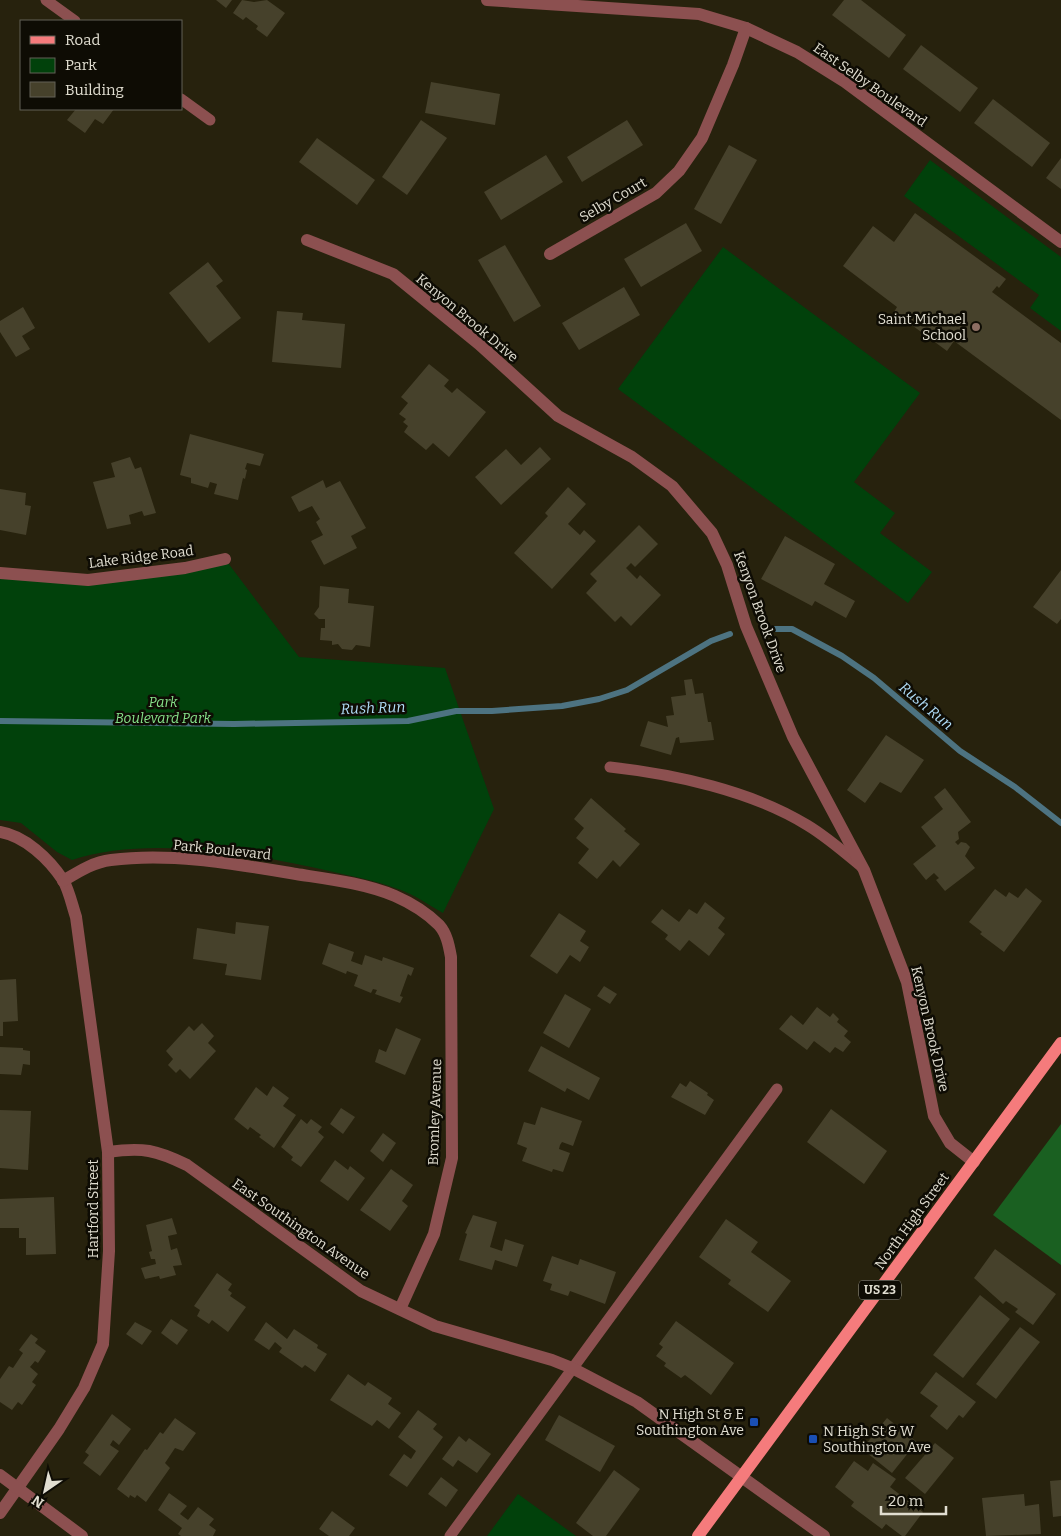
<svg xmlns="http://www.w3.org/2000/svg" width="1061" height="1536" font-family="Bitter,serif">
<style>
.green{fill:#01410b}
.forest{fill:#1a6021}
.lines{fill:none;stroke-linecap:round;stroke-linejoin:round}
.stream{stroke:#4d7381;stroke-width:6}
.building{fill:#46412b}
.service{stroke:#8c5050;stroke-width:11}
.minor{stroke:#8c5050;stroke-width:12}
.primary{stroke:#f57b7c;stroke-width:12}
.education-dot{fill:#8d6e63;stroke:#0e0c04;stroke-width:2}
.transit-dot{fill:#1a4fb4;stroke:#0e0c04;stroke-width:2}
.labels{text-anchor:middle;dominant-baseline:central;stroke-width:5;stroke-linejoin:round;paint-order:stroke}
.shield{fill:#0e0c04;stroke:#a29f94;stroke-width:1}
.shield-label{font-size:12px;font-weight:bold;fill:#e1ded1}
.street-label{font-size:14px;fill:#e1ded1;stroke:#0e0c04}
.poi-label{font-size:14px;fill:#e1ded1;stroke:#0e0c04;text-anchor:end}
.park-label{font-size:14px;font-style:italic;fill:#86e089;stroke:#0e0c04}
.water-label{font-size:15px;font-style:italic;fill:#b0dcf7;stroke:#0e0c04}
</style>
<rect width="100%" height="100%" fill="#27220d"/>
<g class="green">
<polygon points="930,160 1061,257 1061,331 1030,308 1039,295 904,196"/>
<polygon points="723,247 920,393 854,482 895,513 880,533 932,572 908,603 618,389"/>
<path d="M225 559 299 657 445 668 494 809 443 913C432 907 421 899 410 894 384 882 356 877 329 871 254 854 146 835 72 860L57 852 21 823 0 820V573L110 578Z"/>
<polygon points="518,1494 576,1536 487,1536"/>
</g>
<polygon class="forest" points="1061,1124 1061,1265 993,1215"/>
<g class="lines">
<g class="stream">
<polyline points="766,629 792,629 842,656 874,678 960,751 1015,787 1061,823"/>
<polyline points="0,721 234,724 408,721 456,711 492,711 562,706 599,699 627,690 711,641 730,634"/>
</g>
</g>
<g class="building">
<polygon points="216,0 232,0 226,8"/>
<polygon points="242,0 254,2 267,0 285,13 267,37 256,29 258,26 246,17 243,20 233,13"/>
<polygon points="844,0 861,0 906,35 889,58 832,15"/>
<polygon points="921,45 978,88 960,112 903,69"/>
<polygon points="431,82 500,94 495,125 425,113"/>
<polygon points="993,99 1050,143 1032,167 974,123"/>
<polygon points="76,109 114,109 103,124 95,119 85,133 67,120"/>
<polygon points="421,120 447,138 407,195 382,177"/>
<polygon points="627,120 643,145 582,182 567,157"/>
<polygon points="317,138 375,180 357,205 299,162"/>
<polygon points="729,145 757,160 721,224 694,209"/>
<polygon points="546,155 563,182 501,220 484,192"/>
<polygon points="1061,158 1061,189 1046,178"/>
<polygon points="915,213 1006,279 999,288 997,286 992,292 1061,343 1061,420 954,341 947,351 894,312 897,307 843,266 873,226 894,242"/>
<polygon points="686,223 702,251 641,287 624,259"/>
<polygon points="505,245 541,306 514,322 478,260"/>
<polygon points="208,262 223,281 216,286 241,318 209,343 169,293"/>
<polygon points="624,287 640,315 579,350 562,323"/>
<polygon points="23,307 35,328 22,336 30,349 16,357 0,332 0,321"/>
<polygon points="277,311 303,313 302,320 345,324 341,368 272,362"/>
<polygon points="429,364 449,380 444,386 452,393 457,388 486,412 449,457 433,443 426,450 404,432 408,426 403,422 406,419 399,414 408,403 401,397"/>
<polygon points="190,434 264,454 260,466 247,463 245,469 247,470 245,479 243,478 238,500 214,494 217,484 210,482 208,488 191,483 191,478 180,475"/>
<polygon points="540,447 551,459 501,505 475,477 506,449 521,465"/>
<polygon points="130,457 135,469 141,467 156,513 144,516 142,511 129,515 131,524 107,529 93,482 115,477 111,463"/>
<polygon points="323,480 326,488 340,481 366,528 351,536 357,548 324,565 311,541 323,535 316,522 320,519 312,506 299,512 291,497"/>
<polygon points="568,487 586,504 568,524 580,535 584,530 596,541 552,589 514,553 548,516 545,513"/>
<polygon points="0,489 26,493 25,505 31,506 26,535 0,530"/>
<polygon points="639,525 658,544 635,567 631,563 626,568 637,579 640,575 661,595 631,626 621,616 615,622 586,593 597,581 590,574"/>
<polygon points="785,536 835,564 824,584 855,601 846,618 815,601 812,606 761,579"/>
<polygon points="1061,570 1061,619 1057,624 1033,607"/>
<polygon points="320,586 349,589 348,603 374,606 370,647 356,645 352,650 342,649 338,644 332,645 332,641 320,640 321,628 325,628 325,619 319,619 314,614 319,607"/>
<polygon points="692,679 695,694 703,693 708,722 711,722 714,740 680,743 679,737 676,738 671,755 640,746 648,721 668,727 666,716 674,715 671,697 686,695 684,680"/>
<polygon points="886,735 924,760 901,793 880,782 865,803 847,790"/>
<polygon points="945,788 971,822 958,832 959,839 955,842 958,845 961,842 966,843 970,847 965,856 975,868 945,891 936,880 939,878 934,873 926,880 913,864 936,846 921,827 943,809 934,797"/>
<polygon points="591,798 626,829 624,831 640,844 620,867 613,860 597,879 578,863 589,849 576,838 584,828 574,819"/>
<polygon points="1026,888 1042,901 1004,952 980,934 982,932 969,922 995,889 1006,897 1009,892 1018,898"/>
<polygon points="705,902 725,918 718,928 725,934 709,956 689,940 680,951 665,939 668,935 651,922 662,909 679,922 689,909 697,914"/>
<polygon points="559,913 586,931 580,941 589,947 580,962 570,955 557,974 530,956"/>
<polygon points="236,922 269,926 261,980 225,975 227,964 193,959 197,928 235,934"/>
<polygon points="329,943 354,952 351,961 362,965 365,955 382,961 383,957 414,968 411,976 408,974 400,996 403,997 400,1003 375,994 377,990 373,989 371,993 354,986 358,975 347,971 346,974 322,964"/>
<polygon points="16,979 18,1021 3,1022 3,1036 0,1036 0,980"/>
<polygon points="604,986 617,994 610,1004 597,996"/>
<polygon points="565,994 591,1009 569,1048 543,1033"/>
<polygon points="817,1007 830,1017 833,1013 839,1019 837,1022 848,1031 844,1036 851,1042 843,1052 835,1047 830,1053 814,1041 807,1050 779,1029 791,1015 803,1025"/>
<polygon points="202,1023 214,1036 208,1043 216,1051 190,1079 180,1069 176,1073 168,1065 173,1059 166,1051 189,1026 194,1031"/>
<polygon points="396,1028 421,1039 405,1075 375,1062 379,1049 386,1052"/>
<polygon points="541,1046 600,1078 589,1100 567,1088 565,1092 528,1071"/>
<polygon points="0,1047 23,1048 23,1050 30,1051 30,1065 23,1064 21,1075 0,1074"/>
<polygon points="690,1081 708,1093 707,1095 714,1100 705,1115 671,1097 680,1083 686,1087"/>
<polygon points="273,1086 289,1098 283,1106 296,1115 274,1148 259,1137 261,1135 250,1127 248,1130 234,1119 256,1087 267,1096"/>
<polygon points="541,1107 582,1121 573,1146 562,1142 560,1145 559,1149 570,1153 563,1172 553,1169 552,1172 522,1161 527,1148 517,1144 524,1122 535,1125"/>
<polygon points="341,1108 355,1117 343,1134 330,1124"/>
<polygon points="831,1109 887,1151 864,1184 807,1142"/>
<polygon points="0,1110 31,1111 28,1170 0,1168"/>
<polygon points="301,1119 307,1124 311,1119 322,1127 318,1132 324,1137 301,1167 291,1160 293,1157 281,1147"/>
<polygon points="383,1133 396,1143 383,1162 370,1151"/>
<polygon points="335,1160 348,1170 350,1166 365,1178 348,1201 320,1181"/>
<polygon points="391,1169 413,1185 402,1201 408,1206 390,1231 360,1210"/>
<polygon points="54,1197 56,1254 26,1255 26,1238 19,1238 19,1228 0,1228 0,1199"/>
<polygon points="473,1215 497,1222 490,1247 502,1251 505,1239 524,1245 517,1267 495,1260 492,1270 459,1260 467,1234 465,1233"/>
<polygon points="172,1218 177,1234 168,1236 171,1250 177,1248 182,1265 173,1266 176,1275 160,1279 159,1276 145,1279 141,1268 156,1264 155,1259 151,1259 149,1252 152,1251 146,1225"/>
<polygon points="726,1219 758,1242 751,1252 791,1281 768,1312 728,1284 731,1280 699,1257"/>
<polygon points="995,1249 1056,1294 1033,1325 1015,1312 1018,1309 1006,1301 1003,1304 974,1278"/>
<polygon points="552,1256 578,1265 580,1259 616,1272 605,1304 570,1291 568,1296 550,1290 552,1284 543,1281"/>
<polygon points="217,1273 232,1284 228,1290 232,1293 230,1296 246,1307 228,1332 212,1320 209,1324 197,1316 200,1310 194,1306"/>
<polygon points="980,1295 1010,1319 963,1378 933,1355"/>
<polygon points="171,1319 188,1330 177,1345 161,1333"/>
<polygon points="676,1321 734,1363 711,1395 685,1375 681,1378 664,1366 666,1363 656,1356 663,1347 659,1344"/>
<polygon points="135,1322 152,1331 142,1345 126,1334"/>
<polygon points="266,1322 287,1339 294,1329 318,1345 317,1348 327,1354 315,1372 305,1365 302,1368 279,1352 282,1348 275,1342 269,1350 254,1340"/>
<polygon points="1020,1327 1040,1342 996,1399 976,1384"/>
<polygon points="31,1334 38,1339 35,1343 46,1351 38,1363 35,1361 30,1367 38,1374 32,1382 36,1385 22,1405 18,1402 12,1410 0,1402 0,1379 9,1366 13,1368 23,1353 19,1350"/>
<polygon points="936,1372 976,1402 963,1418 959,1415 947,1430 930,1416 938,1406 920,1393"/>
<polygon points="348,1374 365,1386 368,1382 392,1398 388,1404 401,1413 389,1429 377,1420 372,1426 330,1400"/>
<polygon points="418,1410 437,1424 433,1429 443,1437 407,1487 389,1475 404,1454 411,1459 416,1451 398,1437"/>
<polygon points="112,1414 131,1429 119,1445 113,1440 110,1445 119,1451 100,1476 83,1463 89,1455 85,1452"/>
<polygon points="559,1415 615,1446 600,1472 545,1440"/>
<polygon points="175,1418 196,1433 183,1451 175,1448 165,1463 170,1468 146,1502 137,1495 135,1498 130,1495 129,1498 117,1489 145,1449 147,1450 160,1432 163,1434"/>
<polygon points="887,1418 917,1442 892,1473 862,1449"/>
<polygon points="459,1436 466,1442 469,1438 491,1454 477,1473 458,1460 453,1467 442,1459"/>
<polygon points="935,1443 954,1458 925,1494 905,1478"/>
<polygon points="854,1461 868,1471 873,1463 896,1479 890,1487 923,1512 905,1536 902,1536 886,1524 882,1529 851,1506 854,1502 835,1487"/>
<polygon points="614,1470 640,1489 606,1536 593,1536 576,1523"/>
<polygon points="441,1477 458,1490 446,1507 428,1494"/>
<polygon points="1061,1480 1061,1516 1053,1517 1050,1481"/>
<polygon points="169,1493 187,1506 180,1514 188,1520 198,1507 214,1519 209,1525 216,1530 213,1536 181,1536 178,1534 182,1528 158,1510"/>
<polygon points="1024,1494 1025,1506 1039,1504 1041,1534 986,1536 982,1498"/>
<polygon points="332,1511 355,1528 349,1536 329,1536 319,1529"/>
</g>
<g class="lines">
<g class="service">
<polyline points="46,0 75,21"/>
<polyline points="181,99 210,120"/>
<path d="M610 767C674 774 752 791 807 825 827 837 844 852 862 867"/>
<polyline points="450,1536 777,1089"/>
</g>
<g class="minor">
<polyline points="487,0 699,14 746,28 797,52 845,82 1061,242"/>
<polyline points="307,240 393,274 479,344 558,416 632,457 672,486 712,533 727,565 746,626 793,737 864,870 907,982 934,1116 950,1143 974,1162"/>
<polyline points="550,254 656,193 679,171 702,138 733,65 746,28"/>
<polyline points="0,573 88,580 185,568 225,559"/>
<path d="M0 832C25 836 49 859 63 880 69 890 72 905 76 917L108 1152 109 1251 103 1344 84 1388 59 1429 0 1513"/>
<path d="M63 881C78 872 93 862 111 860 171 852 236 864 296 874 328 879 364 883 395 896 411 903 427 913 439 925 447 934 449 946 451 957L452 1158 434 1234 400 1309"/>
<path d="M108 1152C143 1147 156 1150 187 1165L361 1291 435 1326 552 1360 572 1368 637 1402 824 1536"/>
<polyline points="0,1475 82,1536"/>
</g>
<polyline class="primary" points="698,1536 1061,1043"/>
</g>
<circle class="education-dot" cx="976" cy="327" r="5"/>
<g class="transit-dot">
<rect x="749" y="1417" width="10" height="10" rx="2.5"/>
<rect x="808" y="1434" width="10" height="10" rx="2.5"/>
</g>
<g class="labels">
<rect class="shield" x="859" y="1280.5" width="42" height="19" rx="4"/>
<g class="shield-label">
<text x="880" y="1290">US 23</text>
</g>
<g class="street-label">
<text transform="translate(870 85) rotate(35)">East Selby Boulevard</text>
<text transform="translate(613 200) rotate(-30)">Selby Court</text>
<text transform="translate(467 318) rotate(40)">Kenyon Brook Drive</text>
<text transform="translate(141 557) rotate(-7)">Lake Ridge Road</text>
<text transform="translate(760 612) rotate(70)">Kenyon Brook Drive</text>
<text transform="translate(222 850) rotate(6)">Park Boulevard</text>
<text transform="translate(930 1029) rotate(77)">Kenyon Brook Drive</text>
<text transform="translate(435 1112) rotate(-88)">Bromley Avenue</text>
<text transform="translate(93 1209) rotate(-90)">Hartford Street</text>
<text transform="translate(912 1221) rotate(-54)">North High Street</text>
<text transform="translate(301 1229) rotate(35)">East Southington Avenue</text>
</g>
<g class="poi-label">
<text x="966" y="319">Saint Michael<tspan x="966" dy="16">School</tspan></text>
<text x="744" y="1414">N High St &amp; E<tspan x="744" dy="16">Southington Ave</tspan></text>
<text x="823" y="1431" text-anchor="start">N High St &amp; W<tspan x="823" dy="16">Southington Ave</tspan></text>
</g>
<g class="park-label">
<text x="163" y="702">Park<tspan x="163" dy="16">Boulevard Park</tspan></text>
</g>
<g class="water-label">
<text transform="translate(926 706) rotate(40)">Rush Run</text>
<text transform="translate(373 708) rotate(-2)">Rush Run</text>
</g>
</g>
<rect x="20" y="20" width="162" height="90" fill="#0e0c04" stroke="#626056"/>
<rect x="30" y="36" width="25" height="8" fill="#f57b7c" stroke="#626056"/>
<text x="65" y="45" font-size="15" fill="#e1ded1">Road</text>
<rect x="30" y="58" width="25" height="15" fill="#01410b" stroke="#626056"/>
<text x="65" y="70" font-size="15" fill="#e1ded1">Park</text>
<rect x="30" y="82" width="25" height="15" fill="#46412b" stroke="#626056"/>
<text x="65" y="95" font-size="15" fill="#e1ded1">Building</text>
<g transform="translate(45 1491) rotate(214)" stroke="#0e0c04" stroke-width="4" paint-order="stroke">
<path d="M0-4L9 19L0 12L-9 19Z" fill="#e1ded1"/>
<text y="-8" font-size="14" font-weight="bold" text-anchor="middle" fill="#e1ded1">N</text>
</g>
<path d="M881 1506v8h65v-8" fill="none" stroke="#e1ded1" stroke-width="2.5"/>
<text x="888" y="1506" font-size="15" fill="#e1ded1" stroke="#0e0c04" stroke-width="4" paint-order="stroke">20 m</text>
</svg>
